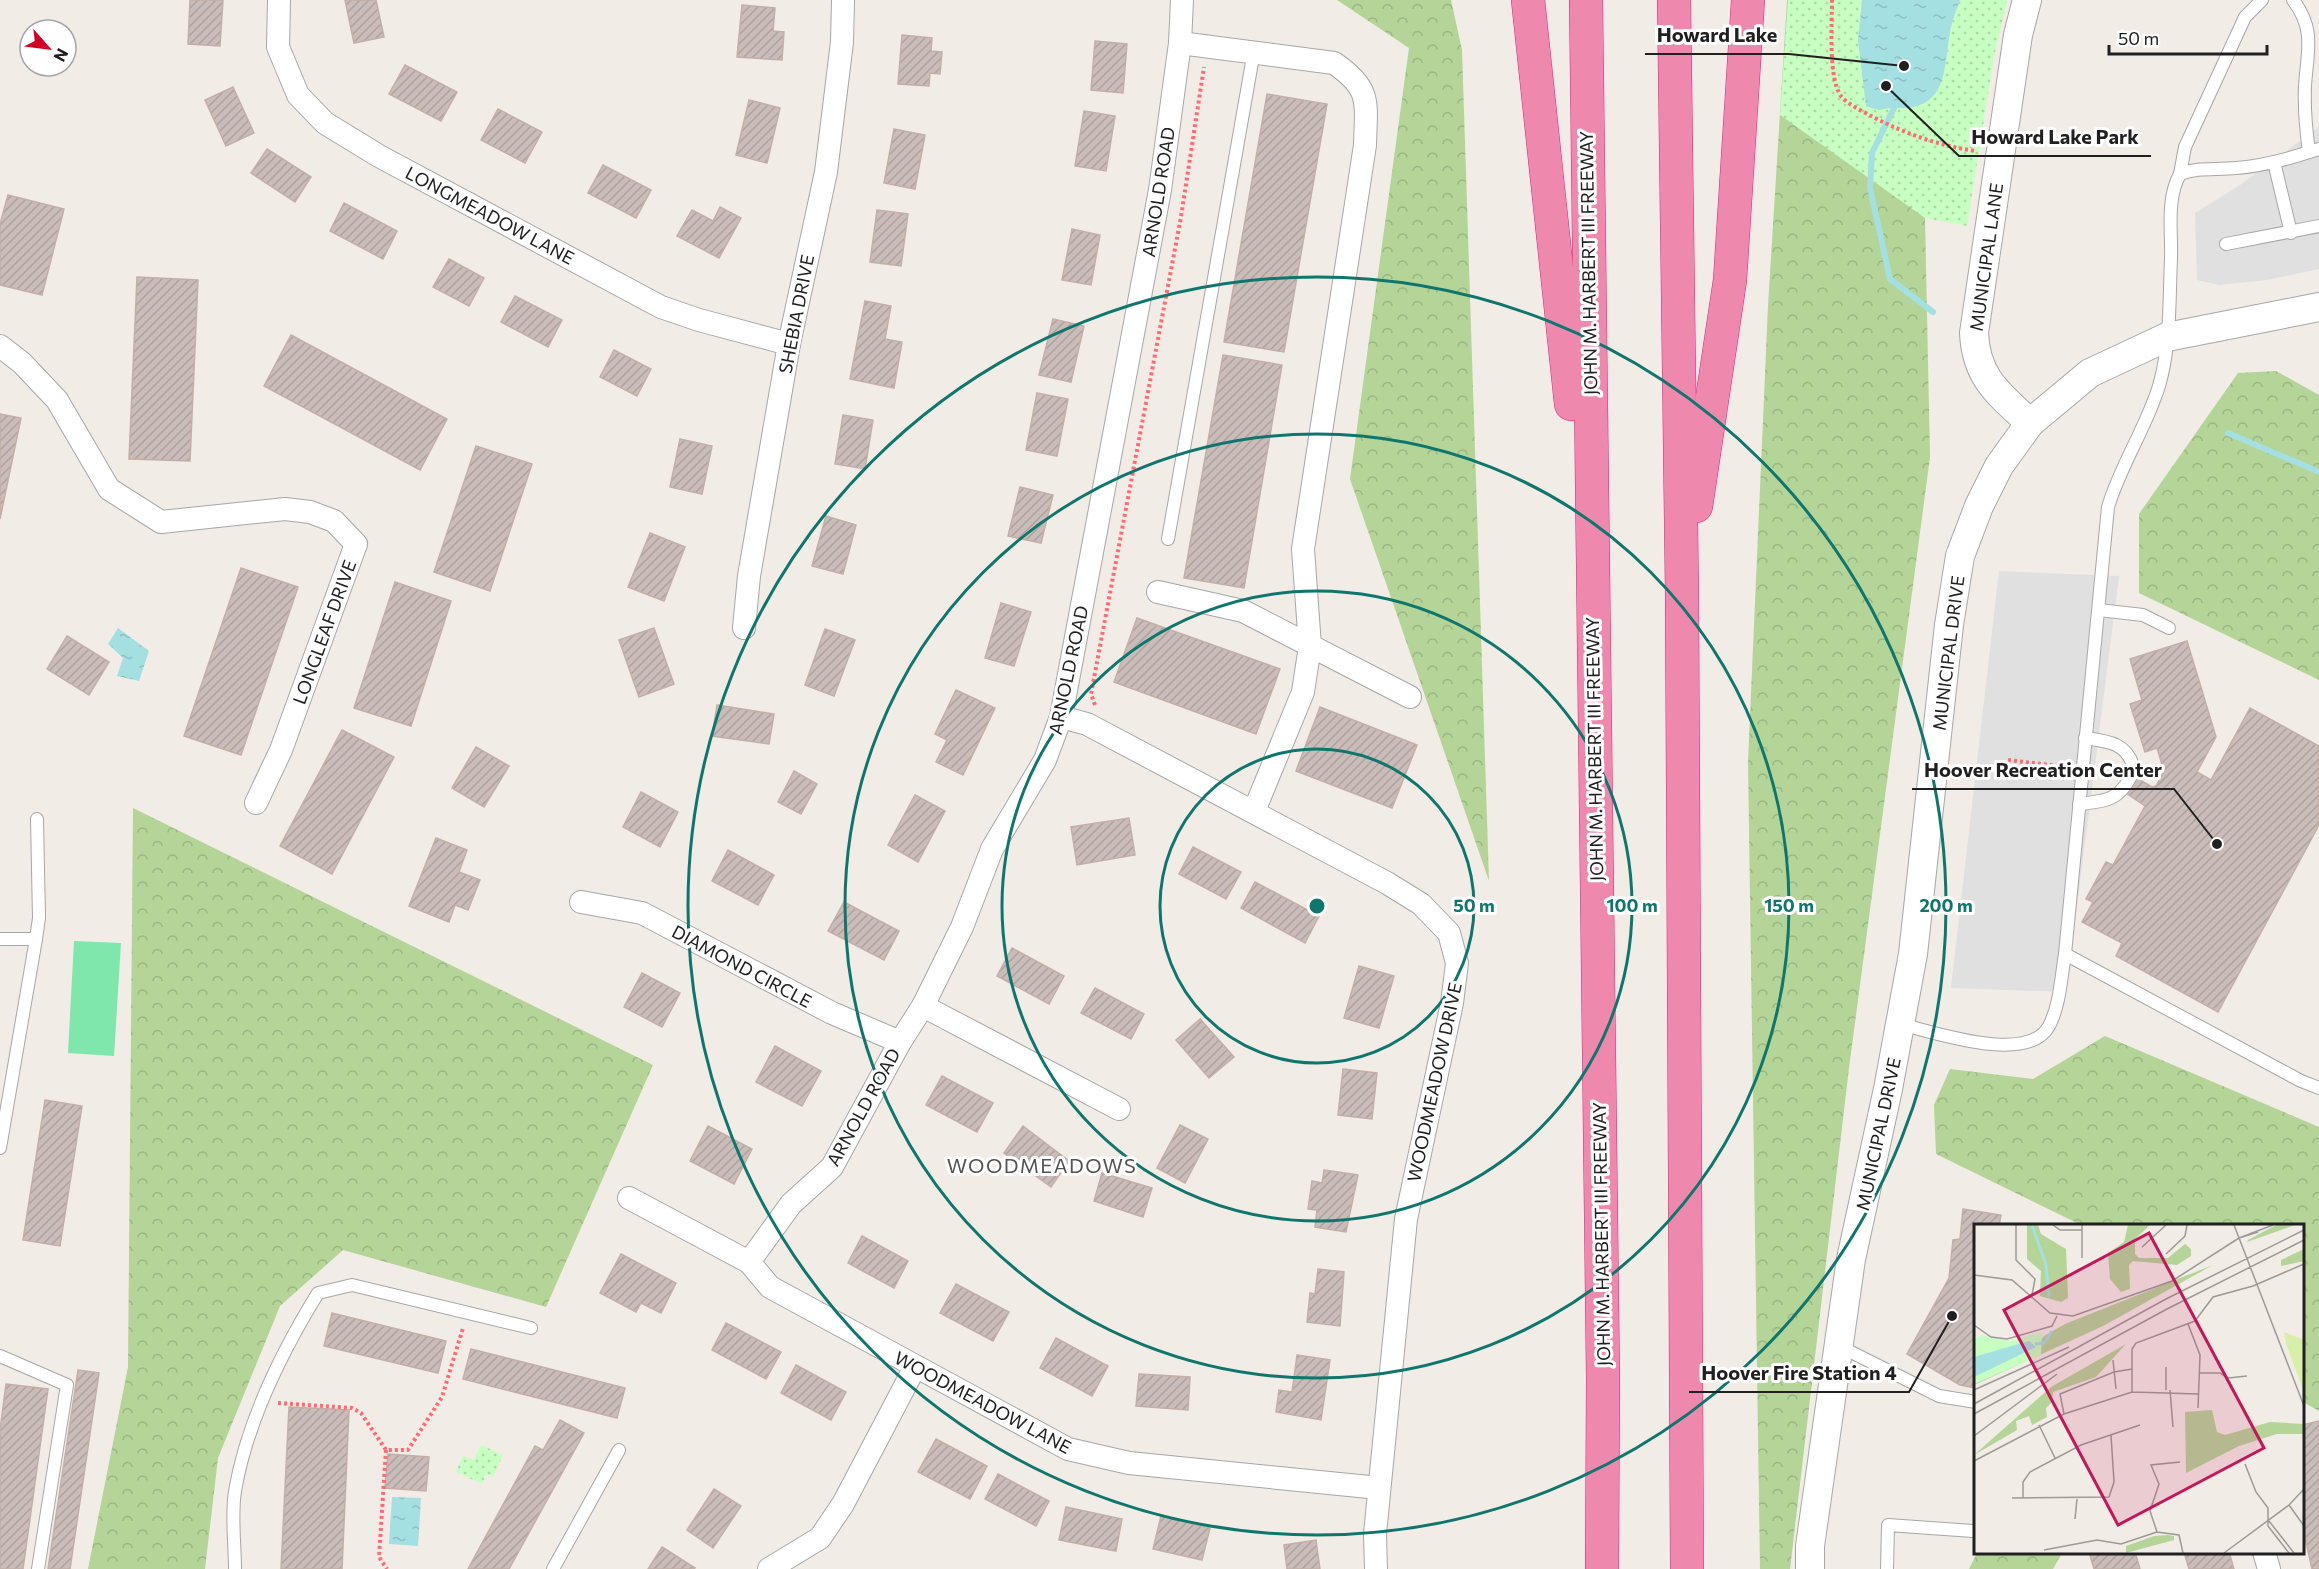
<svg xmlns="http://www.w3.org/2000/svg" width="2319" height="1569" font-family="Commissioner,sans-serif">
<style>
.forest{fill:url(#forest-crowns)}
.park{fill:url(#park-dots)}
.pitch{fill:#7fe6ac}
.parking{fill:#e0e0e0}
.water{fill:url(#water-ripples)}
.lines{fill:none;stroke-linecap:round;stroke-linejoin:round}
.stream{stroke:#a4dfe2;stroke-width:6}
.building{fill:url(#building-hatch);stroke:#c4afa7;stroke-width:1.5}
.service-casing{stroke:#a7a7a7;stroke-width:14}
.minor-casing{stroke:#a7a7a7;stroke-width:24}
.tertiary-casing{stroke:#a7a7a7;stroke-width:30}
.motorway-casing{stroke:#e81a85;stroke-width:34}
.path{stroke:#ff6a74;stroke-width:4;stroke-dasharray:3 3;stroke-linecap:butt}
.service{stroke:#fff;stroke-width:12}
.minor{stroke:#fff;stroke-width:22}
.tertiary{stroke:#fff;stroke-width:28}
.motorway{stroke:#ee89ad;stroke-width:33}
.ring{fill:none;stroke:#0f766e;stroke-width:3}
.labels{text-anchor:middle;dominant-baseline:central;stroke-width:6;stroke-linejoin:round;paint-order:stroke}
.street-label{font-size:18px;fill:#202020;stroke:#fff}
.neighbourhood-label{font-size:20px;letter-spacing:1.5px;fill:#535353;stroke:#fff}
.inset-river{fill:none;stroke:#a4dfe2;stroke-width:3}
.inset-road{fill:none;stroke:#9d9a97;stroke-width:1.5}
.view{fill:#c2185b;fill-opacity:0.15;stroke:#c2185b;stroke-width:3}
.inset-edge{fill:none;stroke:#202020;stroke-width:3}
.centre{fill:#0f766e;stroke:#fff;stroke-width:3}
.ring-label{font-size:18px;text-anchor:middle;font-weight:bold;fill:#0f766e;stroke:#fff;stroke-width:6;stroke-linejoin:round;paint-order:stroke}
.leader{fill:none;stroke:#202020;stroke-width:2}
.callout-dot{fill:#202020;stroke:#fff;stroke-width:2}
.callout-label{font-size:20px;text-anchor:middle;font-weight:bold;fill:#202020;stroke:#fff;stroke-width:6;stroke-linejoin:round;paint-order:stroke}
</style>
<defs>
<pattern id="forest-crowns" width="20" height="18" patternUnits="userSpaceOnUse" patternTransform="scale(1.5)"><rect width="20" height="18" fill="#b4d498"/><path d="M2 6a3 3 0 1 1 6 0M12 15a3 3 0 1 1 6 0" fill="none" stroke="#9ab683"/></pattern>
<pattern id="park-dots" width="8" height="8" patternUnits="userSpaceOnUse" patternTransform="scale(1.5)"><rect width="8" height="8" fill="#c7fec1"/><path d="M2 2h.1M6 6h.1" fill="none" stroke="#abd9a6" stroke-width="1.8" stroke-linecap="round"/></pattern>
<pattern id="water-ripples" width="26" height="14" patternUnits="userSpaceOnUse" patternTransform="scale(1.5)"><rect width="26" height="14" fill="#a4dfe2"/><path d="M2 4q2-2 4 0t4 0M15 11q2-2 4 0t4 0" fill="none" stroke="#8dbfc2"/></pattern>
<pattern id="building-hatch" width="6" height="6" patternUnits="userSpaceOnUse" patternTransform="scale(1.5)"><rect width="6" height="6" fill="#cabdb9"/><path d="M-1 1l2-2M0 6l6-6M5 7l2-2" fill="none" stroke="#ada29f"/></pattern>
</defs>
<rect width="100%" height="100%" fill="#f1ece6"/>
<g class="forest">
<polygon points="1337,0 1451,0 1462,50 1489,881 1350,479 1409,48"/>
<polygon points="1787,0 1862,0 1866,106 1925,218 1930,457 1849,1068 1790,1569 1760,1569 1748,762 1768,306"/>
<polygon points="2276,371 2319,395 2319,680 2139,593 2139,514 2238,373"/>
<polygon points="133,808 653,1065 546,1307 343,1250 280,1306 218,1458 205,1569 88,1569 128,1367"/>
<polygon points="2105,1036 2319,1127 2319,1411 2303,1402 2302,1226 2081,1225 1936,1154 1934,1105 1950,1069 2033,1079"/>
<polygon points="1977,1553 1977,1552 2062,1553 2053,1569 1969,1569"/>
</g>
<g class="park">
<polygon points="1788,0 2007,0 1994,57 1967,226 1925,218 1780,115"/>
<polygon points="481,1445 503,1455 493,1477 486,1474 482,1484 456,1472 463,1456 474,1460"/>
</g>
<polygon class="pitch" points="74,941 121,943 114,1056 68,1053"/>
<g class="parking">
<polygon points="2319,127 2319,269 2267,280 2219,285 2197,280 2195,213 2240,185"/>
<polygon points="1999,571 2119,576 2066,992 1951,988"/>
</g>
<g class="water">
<path d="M1862 0H1960C1957 9 1953 18 1951 27 1943 64 1951 110 1897 108 1881 107 1885 113 1866 106L1858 40Z"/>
<polygon points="118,628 149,651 139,681 117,676 123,658 108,644"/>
<polygon points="392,1497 421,1498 418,1546 389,1544"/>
</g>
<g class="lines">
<g class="stream">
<polyline points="1894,108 1872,153 1870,188 1890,279 1933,312"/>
<polyline points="2228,433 2319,472"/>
</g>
</g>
<g class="building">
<polygon points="190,0 223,0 220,46 188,44"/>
<polygon points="345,0 376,0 384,37 354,43"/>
<polygon points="742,5 775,8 773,31 784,32 782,60 737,57"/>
<polygon points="902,35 932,38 931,51 942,52 940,74 930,73 929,86 898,84"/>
<polygon points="1095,41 1127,44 1123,93 1091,90"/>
<polygon points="405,65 457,92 441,121 389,94"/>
<polygon points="233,87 254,133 226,146 205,100"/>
<polygon points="1267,94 1327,104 1284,352 1224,342"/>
<polygon points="749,100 780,108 767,163 736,155"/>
<polygon points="498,109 542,132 525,163 481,140"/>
<polygon points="1084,111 1115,116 1106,171 1075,166"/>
<polygon points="894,129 925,135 915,189 884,183"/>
<polygon points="267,149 311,177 295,202 251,173"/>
<polygon points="603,165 651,190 636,218 588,193"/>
<polygon points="8,195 64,209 42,295 0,285 0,224"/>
<polygon points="344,203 397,231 383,259 330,231"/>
<polygon points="720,207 741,218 719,258 677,236 692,210 713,221"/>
<polygon points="877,210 908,214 901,266 870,262"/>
<polygon points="1072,229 1100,235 1091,285 1062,280"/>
<polygon points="449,259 484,278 469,306 433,287"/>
<polygon points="137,277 198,280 190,461 129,459"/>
<polygon points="515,296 562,320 548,347 501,322"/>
<polygon points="865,301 891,306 885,339 902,342 894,388 850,379"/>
<polygon points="1053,319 1084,326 1071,382 1039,375"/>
<polygon points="291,335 447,419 420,470 264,386"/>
<polygon points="614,350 651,369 637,396 600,377"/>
<polygon points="1223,355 1282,365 1244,588 1184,578"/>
<polygon points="1037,393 1068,399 1057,456 1026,450"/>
<polygon points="0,414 21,418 0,519"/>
<polygon points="843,415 873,420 865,469 835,464"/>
<polygon points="680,439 712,446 702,494 670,487"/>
<polygon points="476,446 532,464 490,591 434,572"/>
<polygon points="1020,487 1053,495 1041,543 1008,536"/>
<polygon points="826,516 856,525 843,574 812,566"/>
<polygon points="650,533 685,547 664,601 628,587"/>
<polygon points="241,568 298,587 241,755 184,736"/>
<polygon points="395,582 451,601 411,726 354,708"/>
<polygon points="1001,603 1031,612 1014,666 985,658"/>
<polygon points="1137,618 1280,669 1256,734 1114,682"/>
<polygon points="654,628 674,684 639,697 619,640"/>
<polygon points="825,629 855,640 834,696 805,685"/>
<polygon points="67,636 109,662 89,695 47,669"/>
<polygon points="2187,641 2216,737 2197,772 2211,780 2250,708 2319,746 2319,825 2218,1012 2116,956 2122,943 2082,922 2093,902 2086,899 2106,862 2113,865 2145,806 2126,793 2135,777 2152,787 2156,786 2164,771 2157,748 2145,752 2130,704 2142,700 2130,659"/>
<polygon points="956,690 995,708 963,775 936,762 947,740 935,734"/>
<polygon points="717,705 774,714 769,744 712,736"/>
<polygon points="1320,707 1417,745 1392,808 1296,771"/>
<polygon points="342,730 394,757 332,874 280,846"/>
<polygon points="476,747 509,766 484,807 452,788"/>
<polygon points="794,771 817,784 801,814 778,802"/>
<polygon points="641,792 678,812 660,847 623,827"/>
<polygon points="915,795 945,811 918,862 888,845"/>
<polygon points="1129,818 1135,855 1077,865 1071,827"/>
<polygon points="436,838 467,850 459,872 480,880 468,910 455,905 449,922 409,906"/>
<polygon points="1193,847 1241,872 1226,899 1179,874"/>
<polygon points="728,850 774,875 758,905 712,881"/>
<polygon points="1255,882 1319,916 1305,943 1241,908"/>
<polygon points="844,902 899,931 884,960 828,931"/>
<polygon points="1012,948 1064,976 1049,1004 997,976"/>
<polygon points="1359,966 1394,976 1379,1028 1344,1018"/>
<polygon points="642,973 680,993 662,1027 624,1007"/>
<polygon points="1095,988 1144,1014 1131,1039 1081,1013"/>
<polygon points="1200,1019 1234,1057 1209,1078 1176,1040"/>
<polygon points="775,1046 821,1071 802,1106 756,1082"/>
<polygon points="1343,1069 1377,1073 1372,1119 1338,1115"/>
<polygon points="942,1076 993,1103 977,1132 926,1105"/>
<polygon points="45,1100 82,1106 60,1246 23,1240"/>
<polygon points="1180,1125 1208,1139 1185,1183 1157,1168"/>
<polygon points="708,1126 752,1149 734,1184 690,1161"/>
<polygon points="1023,1126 1069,1161 1051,1187 1004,1153"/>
<polygon points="1324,1170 1358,1175 1346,1232 1315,1227 1317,1210 1308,1209 1312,1181 1322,1183"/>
<polygon points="1102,1173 1152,1188 1143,1217 1094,1201"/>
<polygon points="1963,1209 2001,1215 1999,1226 1976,1226 1976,1388 1960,1385 1907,1354 1949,1278 1953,1240 1960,1239"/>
<polygon points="862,1236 908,1261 894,1288 848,1263"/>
<polygon points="621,1254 676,1283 661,1313 641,1303 636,1312 600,1293"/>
<polygon points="1318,1269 1344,1272 1340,1326 1307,1322 1310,1293 1315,1294"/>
<polygon points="956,1284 1009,1312 993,1341 940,1313"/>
<polygon points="332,1313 446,1341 438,1373 324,1346"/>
<polygon points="726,1323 781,1352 766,1379 712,1350"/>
<polygon points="1056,1338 1108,1366 1092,1396 1040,1368"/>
<polygon points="471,1349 625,1388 617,1418 463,1379"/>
<polygon points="1297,1355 1330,1360 1321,1420 1276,1412 1279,1390 1292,1392"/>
<polygon points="796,1365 846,1392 831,1420 781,1393"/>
<polygon points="78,1370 99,1373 70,1569 48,1569"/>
<polygon points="1139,1374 1190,1377 1188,1410 1136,1406"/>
<polygon points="6,1384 48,1389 23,1569 0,1569 0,1430"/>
<polygon points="289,1407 349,1410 342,1569 281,1569"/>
<polygon points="560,1420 584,1433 509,1569 468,1569 535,1446 543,1450"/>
<polygon points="2319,1421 2319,1569 2312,1569 2302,1524 2302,1425"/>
<polygon points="936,1439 987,1466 970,1499 918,1472"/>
<polygon points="388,1454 429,1457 426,1491 385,1488"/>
<polygon points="998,1474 1049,1501 1036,1526 985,1499"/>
<polygon points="714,1489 741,1506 713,1548 687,1530"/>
<polygon points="1066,1507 1122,1519 1116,1551 1059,1540"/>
<polygon points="1161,1516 1210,1528 1202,1560 1153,1549"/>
<polygon points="1316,1540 1320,1569 1287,1569 1284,1545"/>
<polygon points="662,1547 695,1568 694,1569 648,1569"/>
<polygon points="2089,1552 2135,1552 2140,1569 2094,1569"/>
<polygon points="2184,1552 2229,1552 2234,1569 2189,1569"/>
</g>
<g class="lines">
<g class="service-casing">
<g id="service">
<path d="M2293 0C2316 30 2307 52 2305 86 2304 108 2306 130 2309 152"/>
<polyline points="2274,162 2291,233"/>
<polyline points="2180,174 2185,147 2245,17 2262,0"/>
<polyline points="2226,244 2319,226"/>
<polyline points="1168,539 1254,51"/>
<polyline points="2099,610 2143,615 2169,628"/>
<path d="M2079 804C2109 801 2122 799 2134 769 2128 743 2108 741 2085 738"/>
<polyline points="0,939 36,939 0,1148"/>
<polyline points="36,939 39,918 37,819"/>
<polyline points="2065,954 2301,1081 2319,1088"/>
<path d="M1900 1024C1934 1032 2028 1065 2049 1026 2060 1005 2061 978 2065 954L2108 507C2121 464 2146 428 2159 386 2171 345 2169 300 2171 259 2172 231 2166 199 2180 174 2198 167 2216 170 2236 168 2264 166 2292 158 2319 149"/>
<polyline points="1839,1346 1939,1396 1976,1402"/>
<polyline points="0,1356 67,1385 38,1569"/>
<path d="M235 1569C235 1544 231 1516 235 1491 247 1421 281 1353 318 1293L352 1285 531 1328"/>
<polyline points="553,1569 619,1450"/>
<polyline points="1887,1569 1888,1525 1973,1531"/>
</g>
</g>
<g class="minor-casing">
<g id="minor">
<polyline points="279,0 278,47 298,95 325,123 379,156 661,307 699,320 789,344"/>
<path d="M1180 43 1334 63C1372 89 1366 102 1365 145L1303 549 1310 646 1303 692 1254 811"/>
<polyline points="0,346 22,363 57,400 109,489 161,522 285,509 310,512 334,521 356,544 281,750 256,803"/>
<polyline points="1158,592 1243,611 1410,697"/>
<polyline points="744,628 749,576 789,344 826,172 842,42 843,0"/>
<polyline points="1061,717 1087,724 1387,883 1421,904 1449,933 1457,963 1452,1003 1406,1219 1375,1534 1376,1569"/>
<polyline points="581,902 642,913 832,1013 900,1042"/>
<polyline points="923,1006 1119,1109"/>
<polyline points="629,1198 749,1262 770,1287 1068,1449 1129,1463 1379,1488"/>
<polyline points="749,1262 791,1204 832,1167 900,1042 923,1006 962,927 992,849 1045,760 1061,717 1160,190 1180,43 1182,0"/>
<polyline points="2264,1552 2269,1569"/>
<polyline points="769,1569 820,1538 843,1504 915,1367"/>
</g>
</g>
<g class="tertiary-casing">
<g id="tertiary">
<path d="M2027 0 2018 35 1974 333C1976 378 1999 394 2030 423"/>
<polyline points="1810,1569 1810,1546 1851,1259 1888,1089 1913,954 1949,625 1960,556 1979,506 1999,466 2030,423 2090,373 2167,337 2319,307"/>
</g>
</g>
<g class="motorway-casing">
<g id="motorway">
<polyline points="1528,0 1571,404"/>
<polyline points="1586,0 1603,1379 1602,1569"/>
<polyline points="1674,0 1682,597 1687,1569"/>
<polyline points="1696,506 1730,280 1748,0"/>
</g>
</g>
<g class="path">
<path d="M1832 0C1832 22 1828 79 1841 96 1847 104 1862 111 1871 116 1906 134 1937 145 1975 151"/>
<polyline points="1095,705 1091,694 1181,217 1204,67"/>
<polyline points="2008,760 2067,767"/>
<polyline points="278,1403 352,1408 361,1413 386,1450 408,1450 442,1397 463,1328"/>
<polyline points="386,1450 379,1557 387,1569"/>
</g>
<use href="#service" class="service"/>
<use href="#minor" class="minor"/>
<use href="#tertiary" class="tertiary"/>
<use href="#motorway" class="motorway"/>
</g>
<g class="ring">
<circle cx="1317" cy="906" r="157"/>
<circle cx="1317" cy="906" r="315"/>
<circle cx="1317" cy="906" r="472"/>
<circle cx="1317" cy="906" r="629"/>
</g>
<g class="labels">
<g class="street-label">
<text transform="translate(1158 192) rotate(-81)">ARNOLD ROAD</text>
<text transform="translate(490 215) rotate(28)">LONGMEADOW LANE</text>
<text transform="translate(1986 257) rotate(-82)">MUNICIPAL LANE</text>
<text transform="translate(1588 263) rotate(-91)">JOHN M. HARBERT III FREEWAY</text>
<text transform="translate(796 314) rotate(-79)">SHEBIA DRIVE</text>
<text transform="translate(324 632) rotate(-70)">LONGLEAF DRIVE</text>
<text transform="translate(1948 653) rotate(-83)">MUNICIPAL DRIVE</text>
<text transform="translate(1068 670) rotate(-78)">ARNOLD ROAD</text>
<text transform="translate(1594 749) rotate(-91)">JOHN M. HARBERT III FREEWAY</text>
<text transform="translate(742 966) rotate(28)">DIAMOND CIRCLE</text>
<text transform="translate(1434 1082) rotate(-78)">WOODMEADOW DRIVE</text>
<text transform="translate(863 1107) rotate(-61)">ARNOLD ROAD</text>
<text transform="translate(1878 1134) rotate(-78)">MUNICIPAL DRIVE</text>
<text transform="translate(1601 1234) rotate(-91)">JOHN M. HARBERT III FREEWAY</text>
<text transform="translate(983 1402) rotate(28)">WOODMEADOW LANE</text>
</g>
<g class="neighbourhood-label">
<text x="1042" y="1165">WOODMEADOWS</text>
</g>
</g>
<g transform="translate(1974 1224)">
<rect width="330" height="330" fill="#f1ece6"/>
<path d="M53 1H64L67 10 92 25 94 74 87 78 66 72 67 47 53 35ZM154 1H176L161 15V30L165 34H194L211 20 217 25V32L203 41 159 37 155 41 156 65 147 68 136 55 134 29 150 18ZM302 1H321L273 18 274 16ZM330 25V37L307 42V36ZM239 41 129 102 0 161V153L62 123 70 112 91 100ZM152 120 122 153 79 168 78 178 72 184 73 193 58 201 55 192 42 197 43 206 0 231 77 163ZM238 186 243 208 251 211 296 198 329 200 330 210H303L265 222 212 249 211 188ZM180 312 194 311 200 312V316L152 329V322Z" fill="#b4d498"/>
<path d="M68 108 67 131 0 160V116L8 111 37 117Z" fill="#c7fec1"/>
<path d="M310 108 330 116V168L312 120Z" fill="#d7efa9"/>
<path d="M55 117 62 123 0 153V133Z" fill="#a4dfe2"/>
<path class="inset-river" d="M58 1 72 41 75 73M61 120 70 119 78 107"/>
<path class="inset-road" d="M42 1V36L61 55 58 71M79 1 86 6H108M260 1 330 182M284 8 265 14 299 1M168 23 192 1M192 30 211 12 213 1M108 34V1M0 51 38 56 76 89 99 92 198 57 265 14M214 100 226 131 224 184M0 101 17 113 33 115 78 102 83 92M139 136 142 165M192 143V166M226 149H246L254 154 273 152M0 166 95 123M196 166 199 203M158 168V125L162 119 221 97 239 73 279 62 330 40M0 180 192 75 330 6M0 190 193 85 330 16M90 190 86 170 140 148 158 145M65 201 81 234M0 212 83 150M0 237 90 190 158 168 224 170M206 238 177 241 185 260 176 287 183 308 205 311 209 329M271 240 282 268 294 284V302L315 329M38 274 135 273 140 258 137 211M49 274V258L56 248 107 221 166 201M315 281 330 302M101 295 103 275M295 297 320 329M70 326 123 316 147 320 183 308M250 329 315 281 330 265"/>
<path class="view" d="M175 9 290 224 144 301 30 86Z"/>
<rect width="330" height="330" class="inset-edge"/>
</g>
<circle cx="1317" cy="906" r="9" class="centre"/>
<g class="ring-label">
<text x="1474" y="912">50 m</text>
<text x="1632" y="912">100 m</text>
<text x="1789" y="912">150 m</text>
<text x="1946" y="912">200 m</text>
</g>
<path class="leader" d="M1904 66L1789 54H1645M1886 86L1959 156H2151M2217 844L2174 789H1912M1952 1316L1909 1392H1689"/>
<g class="callout-dot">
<circle cx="1904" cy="66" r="6"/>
<circle cx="1886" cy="86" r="6"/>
<circle cx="2217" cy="844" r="6"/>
<circle cx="1952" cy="1316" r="6"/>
</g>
<g class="callout-label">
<text x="1717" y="42">Howard Lake</text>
<text x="2055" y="144">Howard Lake Park</text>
<text x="2043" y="777">Hoover Recreation Center</text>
<text x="1799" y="1380">Hoover Fire Station 4</text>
</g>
<g transform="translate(48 48) rotate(118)"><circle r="28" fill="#ffffff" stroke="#a6a6a6" stroke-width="1.5"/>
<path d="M0-4.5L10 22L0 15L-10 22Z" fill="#d10024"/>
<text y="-9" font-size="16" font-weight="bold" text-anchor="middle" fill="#202020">N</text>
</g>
<path d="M2109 45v9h158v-9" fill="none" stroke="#202020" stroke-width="3"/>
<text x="2118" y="45" font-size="18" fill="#202020" stroke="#ffffff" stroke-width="4.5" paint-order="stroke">50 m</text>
</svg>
